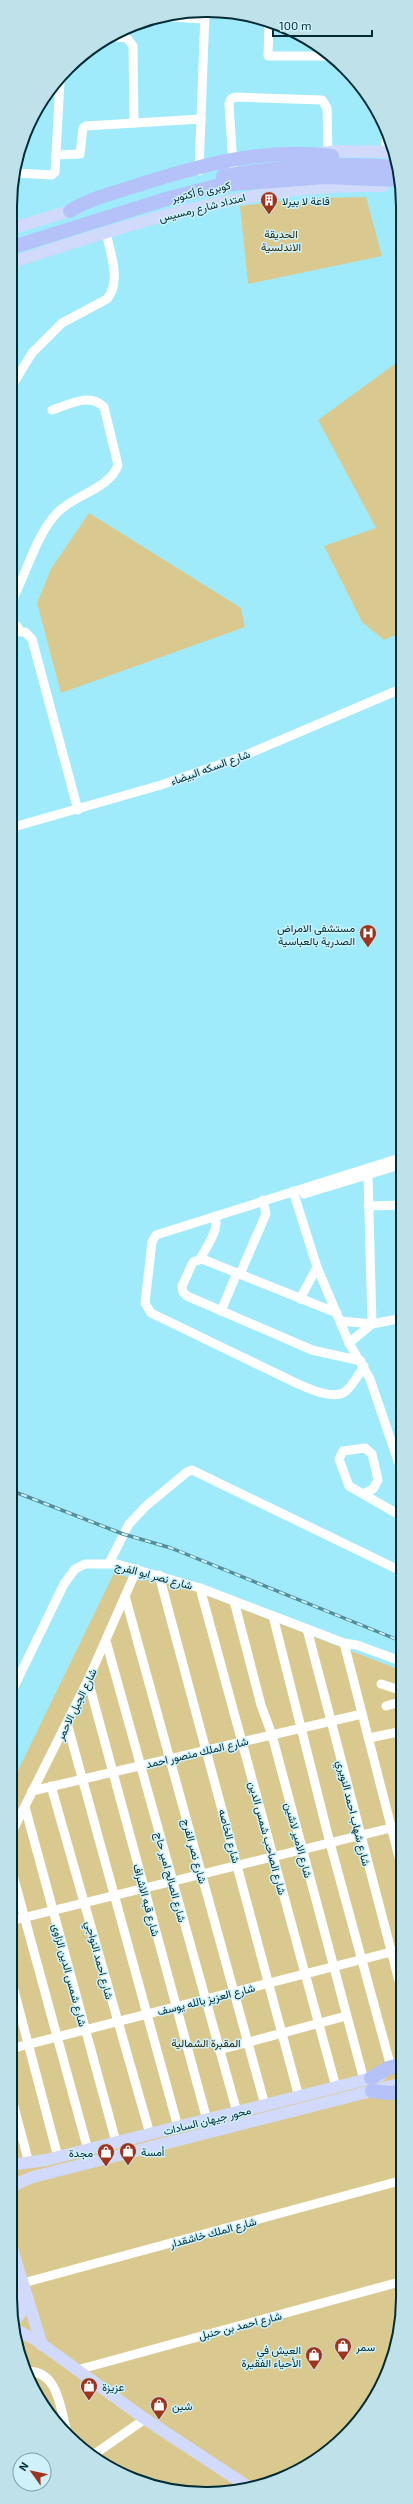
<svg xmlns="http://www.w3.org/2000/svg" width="413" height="2504" font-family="'Exo 2',Vazirmatn,sans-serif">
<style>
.green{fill:#dac98f}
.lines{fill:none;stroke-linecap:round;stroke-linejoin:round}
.minor{stroke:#fff;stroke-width:9}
.major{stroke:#d2dafb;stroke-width:12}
.highway{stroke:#b4c2f9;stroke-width:14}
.rail-casing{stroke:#528e9b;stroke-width:3.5}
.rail{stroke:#cef1fa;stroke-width:2;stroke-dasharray:6;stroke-linecap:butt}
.labels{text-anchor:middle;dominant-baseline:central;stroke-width:3;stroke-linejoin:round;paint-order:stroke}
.street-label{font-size:11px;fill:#002c35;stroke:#cef1fa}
.poi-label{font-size:11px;fill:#002c35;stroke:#cef1fa;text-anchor:start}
.park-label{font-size:11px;fill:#322a0d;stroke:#cef1fa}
.rim{fill:none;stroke:#002c35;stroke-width:2}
</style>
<rect width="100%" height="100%" fill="#9febfc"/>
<g class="green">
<polygon points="366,197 382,256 248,284 240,206 289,200 294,205 314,202 317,198"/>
<polygon points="403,358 403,645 398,634 384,640 362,622 324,546 376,528 318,420"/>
<polygon points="89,513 241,608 245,627 61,693 37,603 51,569"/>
<polygon points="114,1573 141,1581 156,1578 174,1583 403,1671 403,2311 383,2384 336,2445 270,2483 194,2494 120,2474 67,2436 25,2372 10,2297 10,1787"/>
</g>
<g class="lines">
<g class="minor">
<polyline points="172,17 204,19"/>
<polyline points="269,24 268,56 330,56"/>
<polyline points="114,37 127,38 133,46 134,123"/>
<polyline points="385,152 387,134"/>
<polyline points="56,155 80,154 83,128 86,126 201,119"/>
<polyline points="233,165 229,104 231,99 235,97 322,100 327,108 328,152"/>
<polyline points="199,171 205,12"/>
<polyline points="16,173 52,175 55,172 60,81"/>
<path d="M10 389 32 353 62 323 107 299C122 281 110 253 106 232"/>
<path d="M10 604C26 576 35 536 57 513 73 495 110 489 118 465L104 407C89 392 69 405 52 410"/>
<polyline points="10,623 17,626 20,631"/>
<polyline points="10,631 25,632 32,639 78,810"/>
<polyline points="10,828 161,785 241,757 403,688"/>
<polyline points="368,1175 372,1324"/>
<polyline points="293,1191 317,1267 349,1343 370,1379 398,1461 403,1467"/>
<polyline points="304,1194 403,1164"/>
<polyline points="368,1206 403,1205"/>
<path d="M200 1259C206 1247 220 1230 215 1216"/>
<polyline points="240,1274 266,1214 263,1200"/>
<polyline points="300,1299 317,1267"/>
<polyline points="221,1311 237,1273"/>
<polyline points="337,1313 202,1259 193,1262 182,1286 183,1292 187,1296 312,1350 361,1361"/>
<polyline points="340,1321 372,1324 403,1318"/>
<polyline points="349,1343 372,1324"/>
<path d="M364 1366C359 1374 353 1385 346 1391 334 1401 308 1388 296 1383L151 1313 145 1303 152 1242 156 1235 403 1157"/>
<polyline points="363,1494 373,1489 378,1480 372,1454 365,1448 343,1451 339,1459 349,1486 403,1517"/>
<polyline points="109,1563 129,1524 146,1506 187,1472 192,1470 403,1572"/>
<polyline points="159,1575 299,2097"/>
<polyline points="200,1588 336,2087"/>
<polyline points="125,1596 265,2105"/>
<polyline points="234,1601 261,1705 272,1735 364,2080"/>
<polyline points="273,1616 330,1843 391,2067"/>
<polyline points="307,1629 403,1996"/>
<polyline points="106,1641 237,2112"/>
<polyline points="344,1643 403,1873"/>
<polyline points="88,1680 207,2120"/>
<polyline points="381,1684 403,1691"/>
<polyline points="10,1695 64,1584 75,1569 85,1564 117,1564 200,1588 344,1643 357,1645 403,1662"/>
<polyline points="386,1706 403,1701"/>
<polyline points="67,1723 178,2127"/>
<polyline points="369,1738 403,1731"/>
<polyline points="51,1786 150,2134"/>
<polyline points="32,1791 362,1714"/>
<polyline points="25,1807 116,2142"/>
<polyline points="10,1836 88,1680 137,1569"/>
<polyline points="10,1864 88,2150"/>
<polyline points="10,1921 403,1825"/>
<polyline points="10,1975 58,2157"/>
<polyline points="10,2049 403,1949"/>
<polyline points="219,2050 346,2016"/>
<polyline points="10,2092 29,2163"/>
<polyline points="23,2283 403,2180"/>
<polyline points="77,2370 403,2281"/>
<path d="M25 2372C59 2367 61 2413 68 2437"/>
<polyline points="93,2455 145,2419"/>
</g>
<g class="major">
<polyline points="321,153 339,151 392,152"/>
<polyline points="10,229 79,208"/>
<path d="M10 263C132 223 254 183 383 186"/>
<polyline points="10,2165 46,2160 380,2076"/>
<polyline points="10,2190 16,2184 33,2177 403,2083"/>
<polyline points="10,2242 42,2345"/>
<polyline points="15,2320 22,2311 23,2295"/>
<polyline points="16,2330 36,2340 145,2419 247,2486"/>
</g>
<g class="highway">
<path d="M223 176C281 166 336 162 395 167"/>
<path d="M70 211C90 198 115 193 138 185 201 165 265 147 332 156"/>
<polyline points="10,248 166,199 220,185 325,177 399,180"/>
<polyline points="371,2078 388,2068 403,2064"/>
<polyline points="372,2091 388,2093 403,2092"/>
</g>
<g class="rail-casing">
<polyline id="rail" points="10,1490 123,1534 171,1548 403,1642"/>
</g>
<use href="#rail" class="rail"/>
</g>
<defs>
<g id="building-pin" transform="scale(0.9)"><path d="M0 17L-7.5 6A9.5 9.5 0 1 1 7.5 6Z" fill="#9d341d" stroke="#cef1fa"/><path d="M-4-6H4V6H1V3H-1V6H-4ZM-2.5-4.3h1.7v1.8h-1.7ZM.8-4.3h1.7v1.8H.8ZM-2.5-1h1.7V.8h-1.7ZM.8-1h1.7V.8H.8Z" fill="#fff"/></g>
<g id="hospital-pin" transform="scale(0.9)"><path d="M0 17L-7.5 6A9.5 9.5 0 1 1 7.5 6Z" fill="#9d341d" stroke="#cef1fa"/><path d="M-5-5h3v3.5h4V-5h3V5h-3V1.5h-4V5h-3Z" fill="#fff"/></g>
<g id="shop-pin" transform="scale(0.9)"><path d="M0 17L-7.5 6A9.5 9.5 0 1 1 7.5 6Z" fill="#9d341d" stroke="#cef1fa"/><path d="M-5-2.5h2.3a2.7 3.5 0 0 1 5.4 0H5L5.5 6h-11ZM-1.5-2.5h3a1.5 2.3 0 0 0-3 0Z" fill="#fff"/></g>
</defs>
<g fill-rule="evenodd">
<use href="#building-pin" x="269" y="200"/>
<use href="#hospital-pin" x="368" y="933"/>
<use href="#shop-pin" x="128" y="2151"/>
<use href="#shop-pin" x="106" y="2152"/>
<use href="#shop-pin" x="343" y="2346"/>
<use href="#shop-pin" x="314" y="2355"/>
<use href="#shop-pin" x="89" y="2386"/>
<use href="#shop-pin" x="159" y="2405"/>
</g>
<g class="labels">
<g class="street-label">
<text transform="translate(201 191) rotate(-13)">كوبرى 6 أكتوبر</text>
<text transform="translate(202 207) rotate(-14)">امتداد شارع رمسيس</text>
<text transform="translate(210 767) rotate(-20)">شارع السكه البيضاء</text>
<text transform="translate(154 1575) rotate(15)">شارع نصر ابو الفرج</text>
<text transform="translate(76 1704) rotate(-64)">شارع الجبل الاحمر</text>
<text transform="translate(197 1752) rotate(-13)">شارع الملك منصور احمد</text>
<text transform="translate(354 1813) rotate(76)">شارع شهاب احمد النويري</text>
<text transform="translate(230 1836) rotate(75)">شارع الخاصه</text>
<text transform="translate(268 1838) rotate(75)">شارع الصاحب شمس الدين</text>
<text transform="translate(299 1840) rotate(75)">شارع الامير لاشين</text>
<text transform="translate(195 1851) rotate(75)">شارع نصر الفرج</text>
<text transform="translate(171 1877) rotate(75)">شارع الصالح امير حاج</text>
<text transform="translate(147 1900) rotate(75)">شارع قبه الاشراف</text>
<text transform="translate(100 1960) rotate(75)">شارع احمد النواجي</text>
<text transform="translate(70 1975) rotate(75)">شارع شمس الدين الزاوى</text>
<text transform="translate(206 1999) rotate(-14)">شارع العزيز بالله يوسف</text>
<text transform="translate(207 2120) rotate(-14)">محور جيهان السادات</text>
<text transform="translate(213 2232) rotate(-15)">شارع الملك خاشقدار</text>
<text transform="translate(240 2325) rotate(-14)">شارع احمد بن حنبل</text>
</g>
<g class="poi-label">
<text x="282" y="200">قاعة لا بيرلا</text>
<text x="355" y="927" text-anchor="end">مستشفى الامراض<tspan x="355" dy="13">الصدرية بالعباسية</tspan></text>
<text x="141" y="2151">أمسة</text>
<text x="93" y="2152" text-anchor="end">مجدة</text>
<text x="356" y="2346">سمر</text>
<text x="301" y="2349" text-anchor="end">العيش في<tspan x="301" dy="13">الأحياء الفقيرة</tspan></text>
<text x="102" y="2386">عزيزة</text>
<text x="172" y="2405">شبن</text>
</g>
<g class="park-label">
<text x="281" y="233">الحديقة<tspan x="281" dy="13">الاندلسية</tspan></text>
<text x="206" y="2042">المقبرة الشمالية</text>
</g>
</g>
<path d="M0 0H413V2504H0ZM206 17H207A189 189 0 0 1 396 206V2298A189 189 0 0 1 207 2487H206A189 189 0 0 1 17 2298V206A189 189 0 0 1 206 17Z" fill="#bee1ea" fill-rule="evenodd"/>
<path class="rim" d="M206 17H207A189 189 0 0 1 396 206V2298A189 189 0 0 1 207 2487H206A189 189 0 0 1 17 2298V206A189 189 0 0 1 206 17Z"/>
<g transform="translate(32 2472) rotate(303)"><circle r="19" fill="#cef1fa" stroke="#7ca2ab"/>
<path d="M0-3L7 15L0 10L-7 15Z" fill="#9d341d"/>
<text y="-6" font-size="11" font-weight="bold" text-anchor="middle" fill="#002c35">N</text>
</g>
<path d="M273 30v6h99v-6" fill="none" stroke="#002c35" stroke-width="2"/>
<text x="279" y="30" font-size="12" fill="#002c35" stroke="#cef1fa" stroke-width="3" paint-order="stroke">100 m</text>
</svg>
